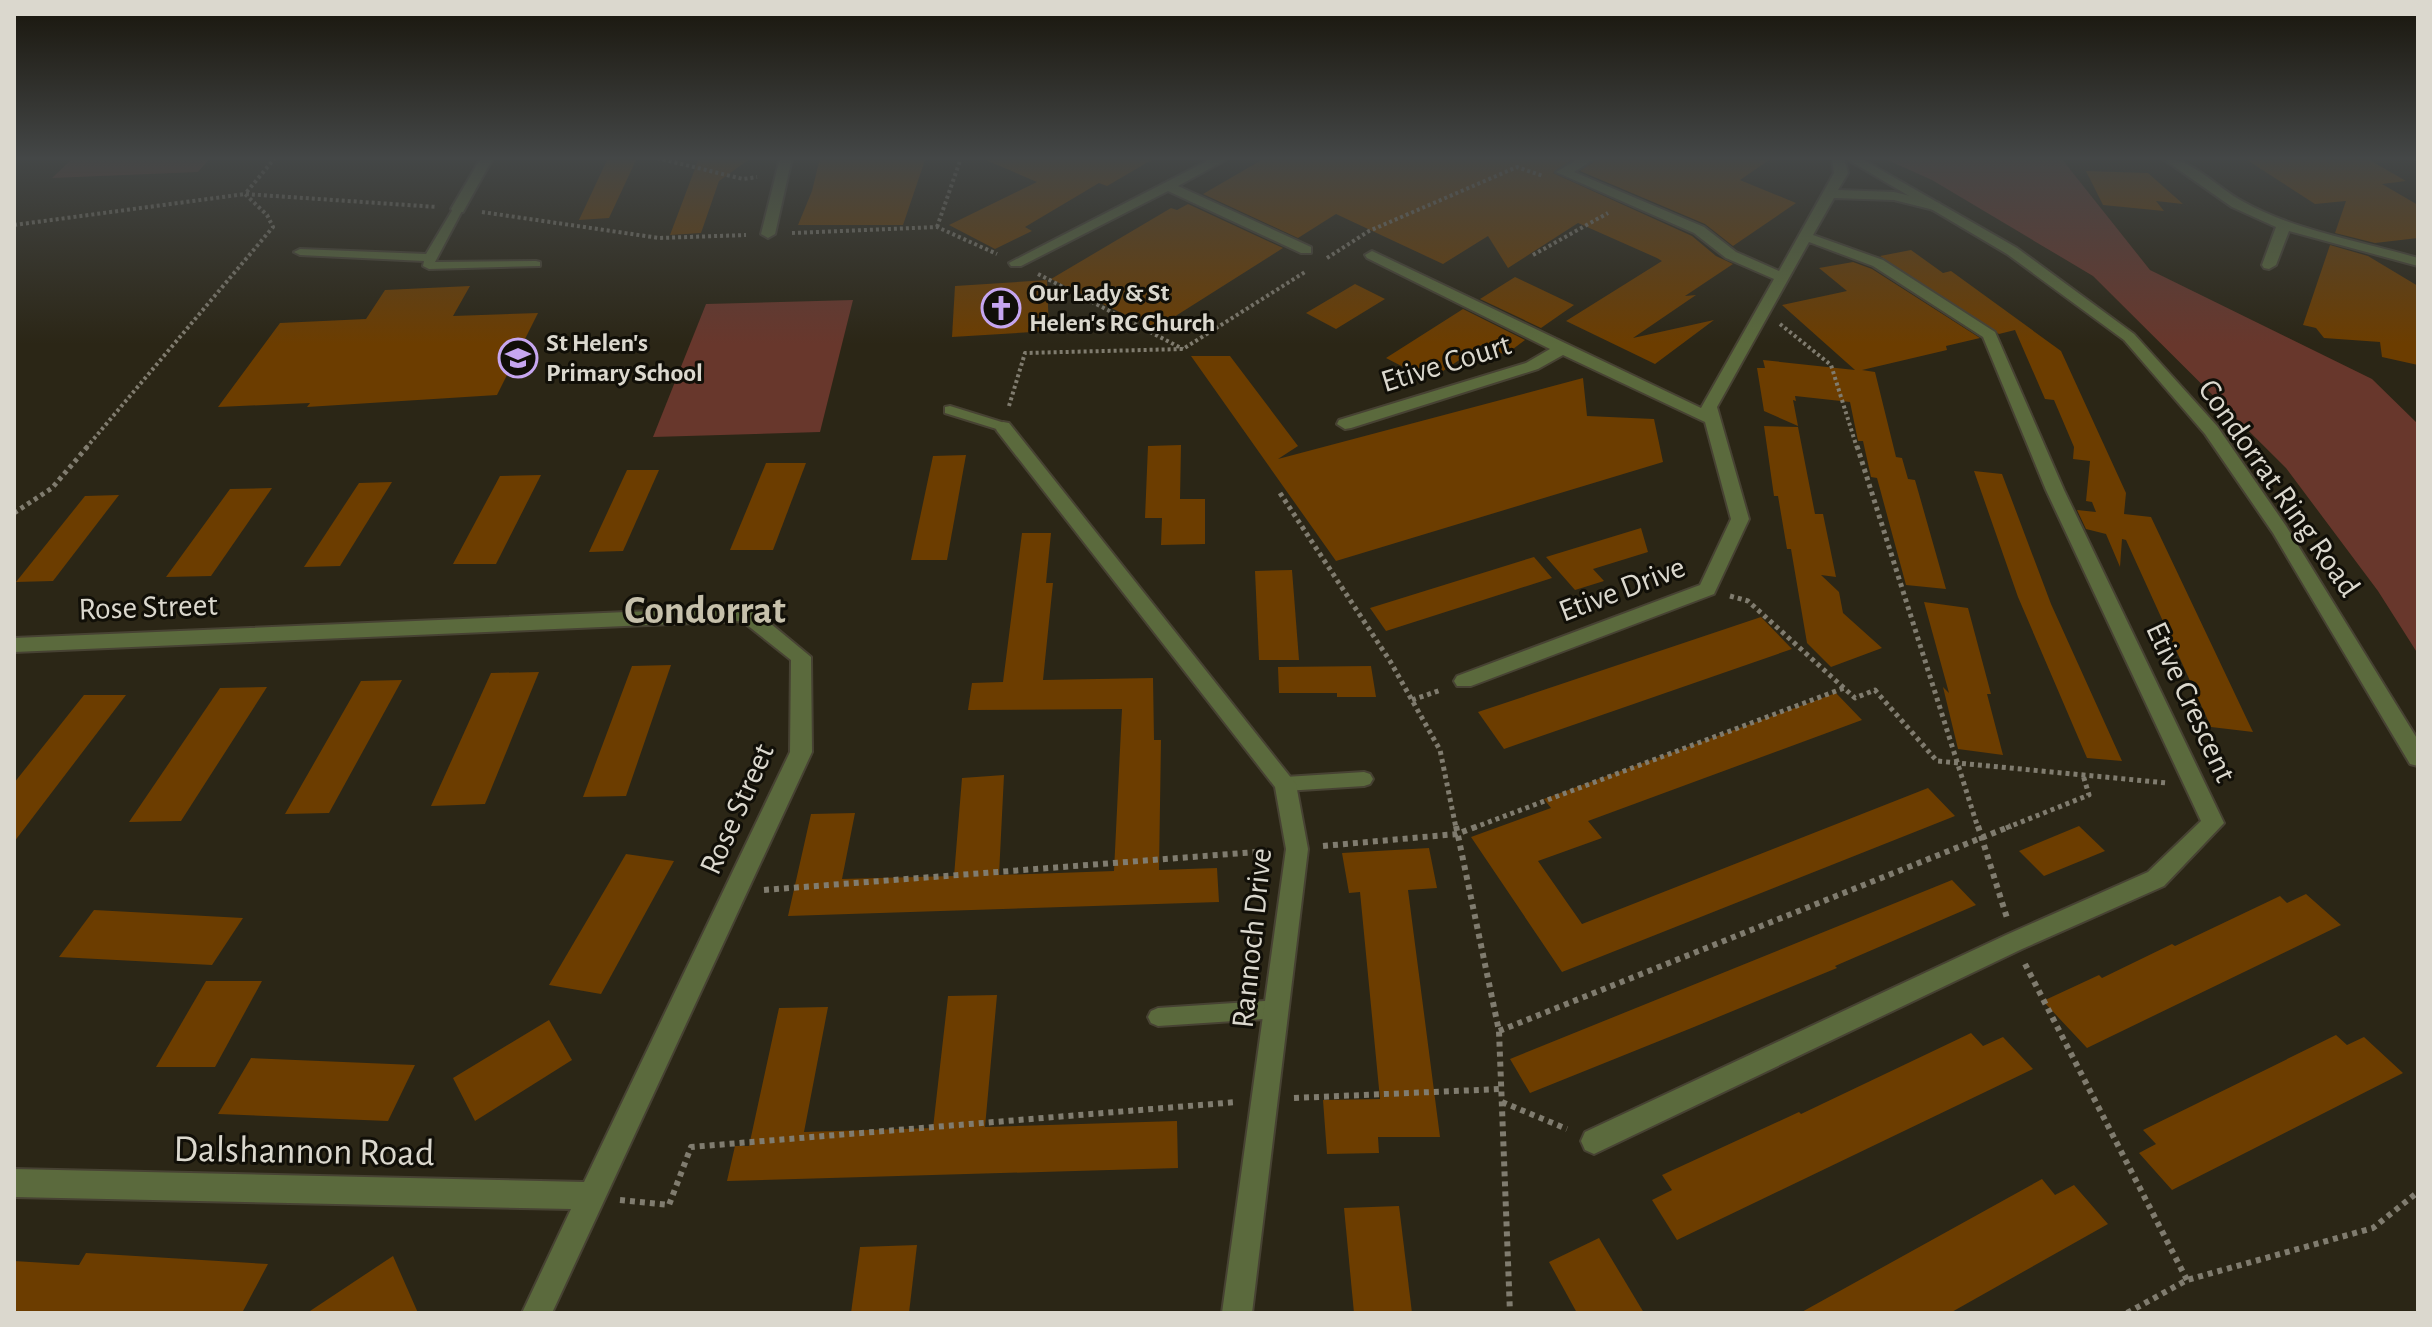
<svg xmlns="http://www.w3.org/2000/svg" width="2432" height="1327" font-family="'Alegreya Sans',sans-serif">
<style>
.green{fill:#68372c}
.building{fill:#6c3d00}
.lines{fill:none;stroke-linecap:round;stroke-linejoin:round}
.service-casing{stroke:#474233;stroke-width:4}
.minor-casing{stroke:#474233;stroke-width:4}
.tertiary-casing{stroke:#474233;stroke-width:4}
.path-far2{stroke:#807c6f;stroke-width:4;stroke-dasharray:3 3;stroke-linecap:butt}
.path-far1{stroke:#807c6f;stroke-width:5;stroke-dasharray:4 4;stroke-linecap:butt}
.path{stroke:#807c6f;stroke-width:6;stroke-dasharray:5 5;stroke-linecap:butt}
.service{fill:#5b6a3d;fill-rule:evenodd}
.minor{fill:#5b6a3d;fill-rule:evenodd}
.tertiary{fill:#5b6a3d;fill-rule:evenodd}
.labels{text-anchor:middle;dominant-baseline:central;stroke-width:6;stroke-linejoin:round;paint-order:stroke}
.far-poi-label{font-size:26px;font-weight:bold;fill:#dbd8ce;stroke:#110f08;text-anchor:start}
.street-label{font-size:32px;fill:#dbd8ce;stroke:#110f08}
.near-street-label{font-size:38px;fill:#dbd8ce;stroke:#110f08}
.district-label{font-size:40px;font-weight:bold;fill:#c6c0ab;stroke:#110f08}
</style>
<rect width="100%" height="100%" fill="#2b2616"/>
<g class="green">
<polygon points="73,158 210,158 198,172 52,178"/>
<polygon points="1883,158 2061,158 2150,270 2372,379 2418,424 2418,654 2378,591 2286,468 2093,276 1932,180"/>
<polygon points="853,300 820,432 653,437 706,304"/>
</g>
<g class="building">
<polygon points="608,158 637,158 609,218 579,220"/>
<polygon points="699,158 751,158 719,181 701,233 670,235"/>
<polygon points="820,158 925,160 903,225 798,225 812,191"/>
<polygon points="981,158 1155,158 1107,186 1099,183 1025,227 1032,231 995,249 949,225 1037,182"/>
<polygon points="1265,158 1574,158 1553,173 1692,236 1716,256 1733,264 1685,296 1696,295 1633,338 1714,320 1655,364 1566,321 1662,261 1657,258 1578,223 1508,268 1488,236 1443,264 1336,214 1298,238 1203,194"/>
<polygon points="1599,158 1772,158 1740,180 1796,203 1733,246 1705,224 1580,171"/>
<polygon points="2244,158 2366,158 2406,181 2382,184 2418,205 2418,238 2375,243 2335,233 2346,201 2315,204"/>
<polygon points="2086,171 2148,173 2183,204 2156,201 2164,211 2103,205"/>
<polygon points="1188,204 1283,248 1155,329 1051,279 1171,208 1177,210"/>
<polygon points="2330,245 2368,256 2418,286 2418,365 2382,357 2380,342 2324,338 2316,328 2303,325"/>
<polygon points="1911,250 1943,273 1951,271 2061,351 2126,493 2124,514 2151,517 2253,732 2211,727 2126,540 2122,539 2120,567 2106,534 2086,529 2077,510 2096,512 2092,502 2086,501 2090,461 2073,459 2074,447 2054,400 2045,399 2015,330 1999,334 1880,256"/>
<polygon points="1853,262 1872,269 1980,338 1946,346 1947,350 1862,370 1875,372 1896,457 1902,458 1908,479 1915,480 1946,589 1906,585 1877,478 1871,477 1863,441 1858,441 1850,402 1795,396 1796,401 1793,400 1798,426 1764,411 1757,368 1765,368 1763,360 1855,370 1782,305 1847,291 1819,268"/>
<polygon points="1515,277 1574,305 1541,328 1480,299"/>
<polygon points="1047,280 1049,331 952,337 955,286"/>
<polygon points="1355,284 1385,299 1336,329 1306,313"/>
<polygon points="470,286 453,316 538,313 497,395 307,407 310,403 218,407 280,323 366,319 385,290"/>
<polygon points="1463,309 1525,340 1505,355 1483,344 1443,371 1428,363 1413,372 1386,358"/>
<polygon points="1191,356 1230,356 1298,446 1278,459 1583,378 1587,416 1654,419 1663,462 1336,561"/>
<polygon points="1764,426 1798,427 1815,514 1823,514 1836,577 1821,575 1839,592 1843,613 1882,648 1831,667 1807,643 1791,549 1787,549 1778,496 1774,496"/>
<polygon points="1181,445 1180,499 1205,499 1205,544 1161,545 1162,518 1145,518 1148,446"/>
<polygon points="966,455 947,560 911,560 933,456"/>
<polygon points="766,463 806,463 773,550 730,550"/>
<polygon points="627,470 659,470 623,551 589,552"/>
<polygon points="1974,471 2002,474 2051,604 2122,761 2087,758 2018,597"/>
<polygon points="541,475 496,564 453,564 500,476"/>
<polygon points="392,482 340,566 304,567 359,483"/>
<polygon points="272,488 211,576 166,577 230,489"/>
<polygon points="119,495 53,581 16,582 85,496"/>
<polygon points="1641,528 1648,552 1593,569 1604,581 1575,590 1546,557"/>
<polygon points="1022,533 1051,533 1046,583 1053,583 1043,680 1153,678 1154,740 1161,740 1159,870 1217,868 1219,902 788,916 811,814 855,813 842,879 954,876 962,778 1004,775 999,875 1114,871 1122,709 968,710 972,683 1003,682"/>
<polygon points="1534,557 1552,578 1386,631 1370,608"/>
<polygon points="1292,570 1299,660 1259,660 1255,571"/>
<polygon points="1924,602 1968,608 1991,694 1987,694 2003,755 1958,749 1943,687 1949,693"/>
<polygon points="1761,617 1792,649 1504,749 1478,712"/>
<polygon points="671,665 626,796 583,797 632,666"/>
<polygon points="1371,666 1376,697 1337,697 1337,693 1279,693 1278,667"/>
<polygon points="539,672 485,804 431,806 491,673"/>
<polygon points="402,680 329,813 285,814 361,681"/>
<polygon points="267,687 181,821 129,822 220,688"/>
<polygon points="1836,693 1862,720 1588,821 1602,838 1538,861 1582,924 1928,788 1955,816 1562,972 1471,837 1551,808 1544,799"/>
<polygon points="84,695 126,695 14,842 14,783"/>
<polygon points="2079,826 2105,851 2044,876 2019,851"/>
<polygon points="1429,848 1437,888 1408,890 1440,1137 1378,1137 1379,1153 1327,1154 1323,1100 1380,1099 1360,892 1349,893 1342,853"/>
<polygon points="626,854 674,861 601,994 549,985"/>
<polygon points="1952,880 1976,905 1835,966 1837,968 1694,1027 1530,1093 1510,1059"/>
<polygon points="2306,894 2341,925 2087,1048 2043,1001 2099,975 2102,978 2172,944 2175,946 2280,896 2287,903"/>
<polygon points="94,910 243,918 212,965 59,957"/>
<polygon points="206,981 262,981 215,1067 156,1067"/>
<polygon points="997,995 985,1127 1177,1121 1178,1168 727,1181 735,1146 749,1146 779,1008 828,1007 804,1132 933,1128 948,996"/>
<polygon points="549,1020 572,1060 475,1121 453,1078"/>
<polygon points="1971,1033 1983,1046 2003,1037 2033,1069 1677,1240 1652,1200 1672,1190 1662,1175 1799,1112 1801,1114"/>
<polygon points="2336,1035 2347,1045 2364,1037 2403,1073 2172,1190 2139,1153 2156,1144 2143,1130"/>
<polygon points="251,1058 415,1065 388,1121 218,1114"/>
<polygon points="2042,1179 2055,1195 2074,1185 2108,1224 1950,1313 1800,1313"/>
<polygon points="1399,1206 1412,1313 1354,1313 1344,1208"/>
<polygon points="1599,1238 1644,1313 1577,1313 1549,1262"/>
<polygon points="917,1245 909,1313 851,1313 860,1247"/>
<polygon points="86,1253 268,1264 242,1313 14,1313 14,1261 79,1265"/>
<polygon points="393,1256 418,1313 307,1313"/>
</g>
<g class="lines">
<g class="service-casing">
<g id="service">
<polygon points="458,206 463,209 435,262 536,261 540,262 540,266 429,269 423,266 424,261 300,255 294,252 300,249 426,254 453,209"/>
<polygon points="950,406 1008,424 1010,427 1003,431 945,413 945,407"/>
<polygon points="1364,772 1370,774 1373,779 1370,784 1364,786 1285,791 1279,789 1276,784 1279,779 1285,777"/>
<polygon points="1278,1000 1285,1003 1288,1009 1285,1015 1278,1018 1158,1026 1151,1023 1148,1017 1151,1011 1158,1008"/>
</g>
</g>
<g class="minor-casing">
<g id="minor">
<polygon points="481,158 493,158 463,212 453,212 451,209"/>
<polygon points="780,158 792,158 775,234 768,238 761,234"/>
<polygon points="1213,158 1229,158 1178,186 1311,247 1311,253 1301,253 1168,191 1021,266 1011,266 1009,263"/>
<polygon points="1580,158 1596,158 1574,172 1704,227 1736,252 1779,271 1834,173 1832,158 1844,158 1848,173 1838,190 1894,192 1939,203 1941,206 1934,210 1894,200 1834,198 1813,235 1883,260 1995,332 2064,490 2224,823 2164,886 2022,949 1594,1154 1585,1150 1581,1141 1585,1132 2006,935 2148,872 2201,821 2046,490 1983,337 1873,266 1809,242 1717,407 1749,519 1714,594 1471,686 1457,686 1454,681 1457,676 1700,585 1731,519 1705,422 1563,355 1538,369 1351,428 1345,429 1337,424 1339,420 1526,363 1550,349 1367,258 1365,255 1372,251 1701,408 1774,279 1726,258 1694,233 1556,172"/>
<path d="M2162 158C2192 158 2216 187 2242 201 2295 231 2360 241 2418 258V266L2289 231 2276 265 2269 269 2264 268 2262 265 2276 227 2232 207Z"/>
<polygon points="1003,422 1009,423 1296,784 1308,849 1252,1313 1222,1313 1286,849 1275,787 997,431 995,427"/>
<polygon points="746,607 753,609 811,657 812,752 552,1313 522,1313 571,1209 14,1197 14,1169 584,1182 790,752 791,660 742,621 14,652 14,638"/>
</g>
</g>
<g class="tertiary-casing">
<polygon id="tertiary" points="1845,158 1860,158 2017,248 2134,334 2217,426 2286,526 2418,740 2418,766 2410,764 2273,533 2205,434 2124,340 2007,254"/>
</g>
<g class="path-far2">
<polyline points="657,158 743,179 757,177"/>
<polyline points="2414,158 2418,160"/>
<polyline points="482,212 659,238 746,235"/>
<polyline points="14,225 245,194 437,207"/>
<polyline points="937,227 961,158"/>
<polyline points="792,233 937,227 997,254"/>
<polyline points="1533,255 1608,213"/>
<polyline points="1327,258 1369,231 1517,167 1543,176"/>
<polyline points="1038,274 1183,349"/>
<polyline points="1780,324 1831,365 1857,448"/>
<polyline points="1009,406 1025,353 1183,349 1305,272"/>
<polyline points="86,448 273,227 267,215 245,194 275,158"/>
</g>
<g class="path-far1">
<polyline points="1857,446 1978,828"/>
<polyline points="1280,493 1390,661 1440,750 1456,828"/>
<polyline points="14,513 52,488 88,446"/>
<polyline points="1730,596 1748,601 1855,698 1875,690 1937,761 2167,783"/>
<polyline points="1412,700 1441,690"/>
<polyline points="1473,828 1844,688"/>
<polyline points="2006,828 2089,795 2083,775"/>
</g>
<g class="path">
<polyline points="1456,826 1499,1031 1510,1313"/>
<polyline points="1978,826 2007,918"/>
<polyline points="1323,846 1457,834 1478,826"/>
<polyline points="764,890 1269,851"/>
<polyline points="2025,964 2187,1280"/>
<polyline points="1499,1031 2011,826"/>
<polyline points="1294,1098 1501,1089"/>
<polyline points="1502,1102 1567,1129"/>
<polyline points="620,1200 669,1205 691,1147 1237,1102"/>
<polyline points="2127,1313 2187,1280 2373,1228 2418,1192"/>
</g>
<use href="#service" class="service"/>
<use href="#minor" class="minor"/>
<use href="#tertiary" class="tertiary"/>
</g>
<linearGradient id="sky" x2="0" y2="1"><stop stop-color="#18150c"/><stop offset="0.46" stop-color="#444747"/><stop offset="1" stop-color="#444747" stop-opacity="0"/></linearGradient>
<rect width="2432" height="344" fill="url(#sky)"/>
<defs>
<g id="church-ring" transform="scale(2)"><circle r="9.5" fill="#110f08" stroke="#c6a6f0" stroke-width="1.5"/><path d="M-1.2-6h2.4v3.5h3.3v2.4h-3.3V6h-2.4V-.1h-3.3v-2.4h3.3Z" fill="#c6a6f0"/></g>
<g id="school-ring" transform="scale(2)"><circle r="9.5" fill="#110f08" stroke="#c6a6f0" stroke-width="1.5"/><path d="M0-5L7-2L0 1L-7-2ZM-4 1L0 2.5L4 1V4Q0 6-4 4Z" fill="#c6a6f0"/></g>
</defs>
<g fill-rule="evenodd">
<use href="#church-ring" x="1001" y="308"/>
<use href="#school-ring" x="518" y="358"/>
</g>
<g class="labels">
<g class="far-poi-label">
<text x="1029" y="293">Our Lady &amp; St<tspan x="1029" dy="30">Helen's RC Church</tspan></text>
<text x="546" y="343">St Helen's<tspan x="546" dy="30">Primary School</tspan></text>
</g>
<g class="street-label">
<text transform="translate(1446 363) rotate(-17)">Etive Court</text>
<text transform="translate(2279 488) rotate(55)">Condorrat Ring Road</text>
<text transform="translate(1622 589) rotate(-21)">Etive Drive</text>
<text transform="translate(148 607) rotate(-2)">Rose Street</text>
<text transform="translate(2191 702) rotate(65)">Etive Crescent</text>
<text transform="translate(737 809) rotate(-66)">Rose Street</text>
<text transform="translate(1252 938) rotate(-84)">Rannoch Drive</text>
</g>
<g class="near-street-label">
<text transform="translate(304 1152) rotate(1)">Dalshannon Road</text>
</g>
<g class="district-label">
<text x="705" y="611">Condorrat</text>
</g>
</g>
<rect width="2432" height="1327" fill="none" stroke="#dbd8ce" stroke-width="32"/>
</svg>
